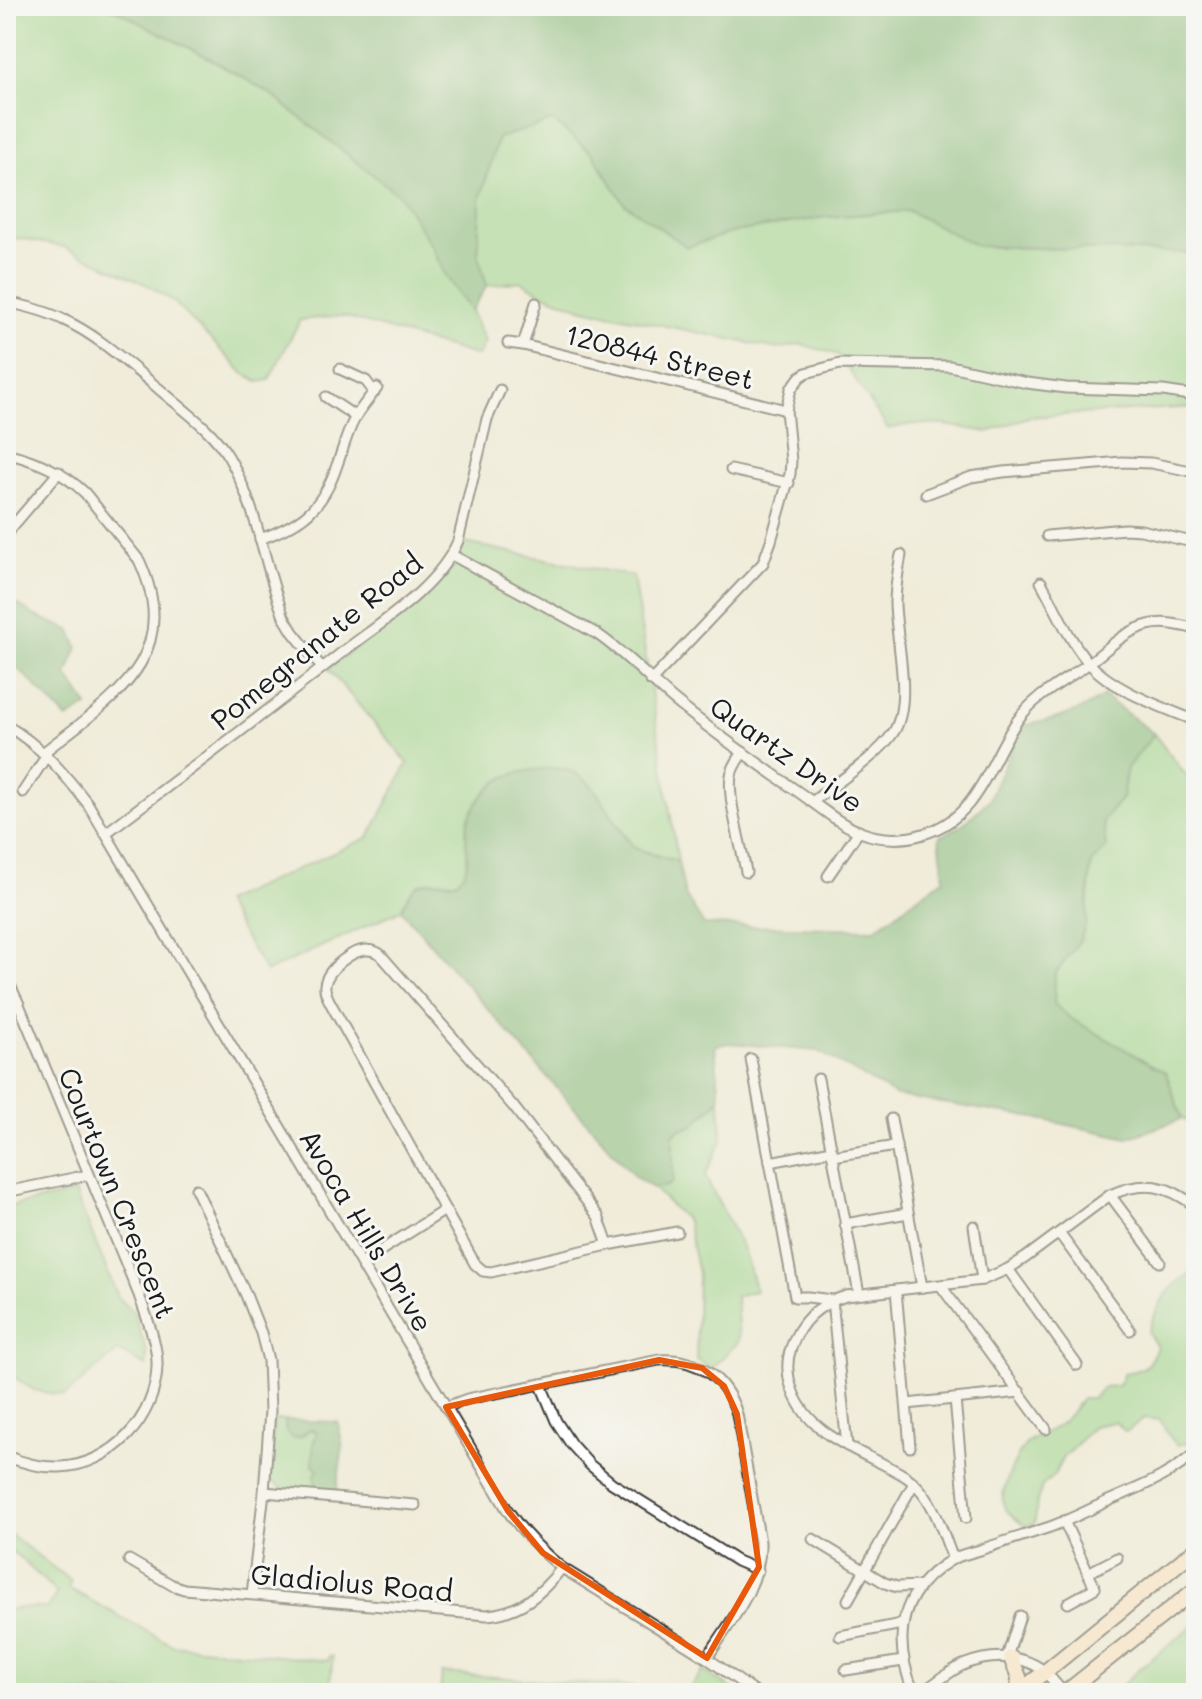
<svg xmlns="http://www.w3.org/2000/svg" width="1202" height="1699" font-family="Mali,sans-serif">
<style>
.green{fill:#93d38a;stroke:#587853;stroke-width:2}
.forest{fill:#76b576;stroke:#496849;stroke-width:2}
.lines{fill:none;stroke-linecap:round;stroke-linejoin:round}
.minor-casing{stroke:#3c3b38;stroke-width:13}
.secondary-casing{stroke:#3c3b38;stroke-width:18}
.minor{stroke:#fff;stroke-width:9}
.secondary{stroke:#ffe4c6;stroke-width:14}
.marked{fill:none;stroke:#e8590c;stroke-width:6;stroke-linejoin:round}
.labels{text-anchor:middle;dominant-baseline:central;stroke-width:6;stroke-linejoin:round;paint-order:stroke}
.street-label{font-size:28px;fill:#1c1c1c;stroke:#f6f6f2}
</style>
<rect width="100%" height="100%" fill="#f6f6f2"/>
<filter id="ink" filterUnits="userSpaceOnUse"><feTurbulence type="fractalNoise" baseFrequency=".0125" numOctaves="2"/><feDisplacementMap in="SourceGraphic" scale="16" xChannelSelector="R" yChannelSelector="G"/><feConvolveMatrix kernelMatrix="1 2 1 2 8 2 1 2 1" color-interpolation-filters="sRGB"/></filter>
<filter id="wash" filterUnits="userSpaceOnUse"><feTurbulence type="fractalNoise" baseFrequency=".006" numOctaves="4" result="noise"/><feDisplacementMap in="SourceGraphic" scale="32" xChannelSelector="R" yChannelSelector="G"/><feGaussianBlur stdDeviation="1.8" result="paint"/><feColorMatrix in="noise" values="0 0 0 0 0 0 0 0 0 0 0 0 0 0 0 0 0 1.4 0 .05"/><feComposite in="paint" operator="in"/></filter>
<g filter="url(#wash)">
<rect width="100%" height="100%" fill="#f1ecda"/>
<g class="green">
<polygon points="6,6 110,7 211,59 269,93 401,196 431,245 446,276 471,311 485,341 478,356 343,316 300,320 269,380 259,382 244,374 175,303 146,284 64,247 6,236"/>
<polygon points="553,120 593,154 624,203 687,247 734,232 826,217 909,211 977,246 1196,253 1196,407 1028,417 988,432 945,425 912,424 888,429 839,355 801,344 778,349 584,309 541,293 521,281 487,286 478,255 480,200 498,138"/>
<path d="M465 543 633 576 678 861 634 848 593 787 576 773 555 768 524 772 480 799 469 817 466 835 468 865 465 874 456 882C423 881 416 878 401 910L266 972 223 902 369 837 408 763 328 669 433 588 454 564Z"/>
<polygon points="1154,734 1196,788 1196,1124 1182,1119 1166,1073 1070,1018 1054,1005 1055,974 1080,940 1086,923 1091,863 1106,848 1103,820 1122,798 1126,768"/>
<polygon points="720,1099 722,1140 705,1176 743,1249 756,1291 736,1296 739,1341 712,1369 696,1360 698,1274 687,1221 653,1188 667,1186 673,1181 673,1135 678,1130 692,1126"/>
<polygon points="75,1193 118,1297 134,1313 147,1352 146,1366 118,1351 64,1396 34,1390 6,1372 6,1207"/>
<path d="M1196 1272V1329L1190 1330 1194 1345 1192 1349 1196 1354V1441L1177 1445 1169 1436 1160 1420 1144 1418 1126 1432 1115 1422 1093 1426 1071 1451 1063 1457 1054 1475 1042 1486 1037 1501 1035 1522 1032 1525 1025 1526C1017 1520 1006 1514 1003 1503 1000 1491 1017 1455 1025 1445 1032 1436 1047 1433 1057 1426 1067 1419 1075 1409 1082 1398H1093L1104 1387 1117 1386 1121 1380 1124 1373C1146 1370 1148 1367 1157 1347L1148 1332C1156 1307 1170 1281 1196 1272Z"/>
<path d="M274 1420H285V1429L301 1437 311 1428 317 1432 313 1445V1465L318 1470V1488L323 1492C305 1490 276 1495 269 1475Z"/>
<polygon points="6,1531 71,1581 68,1588 172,1645 328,1661 329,1656 333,1656 329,1693 6,1693 6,1611 21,1608 48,1608 57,1593 17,1555 6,1549"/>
<polygon points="1196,1623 1196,1686 1185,1693 1114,1693 1139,1669"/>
<polygon points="703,1671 739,1693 440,1693 442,1673 687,1691"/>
</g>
<g class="forest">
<polygon points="108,6 1196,6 1196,253 977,246 909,211 826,217 734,232 687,247 624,203 593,154 553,121 498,138 480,200 478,255 487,286 471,311 446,276 431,245 400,196 269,93 211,59"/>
<polygon points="6,596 34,615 70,630 78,647 67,675 88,706 67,719 22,672 6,663"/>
<path d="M1104 696 1154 734 1127 768 1122 798 1103 820 1106 848 1091 863 1086 923 1080 940 1055 974 1054 1004 1070 1018 1166 1073 1182 1119 1128 1138 1035 1118 897 1096 818 1051 729 1043 715 1046 720 1099 692 1126 678 1130 673 1135V1181L667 1186 653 1188 635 1177 401 910C416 877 422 881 456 882 473 866 466 857 466 837 466 815 483 788 504 778 518 771 537 769 552 768 597 767 607 819 632 845 639 853 667 858 678 861L685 895 704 925 875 929 944 878 939 837 962 825 988 801 1022 726C1057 719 1074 715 1104 696Z"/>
<path d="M285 1420 338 1422 343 1447 336 1493 323 1492C315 1485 312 1479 318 1470L313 1465V1445L317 1432 310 1429C297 1441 285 1443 285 1420Z"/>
</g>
</g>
<g filter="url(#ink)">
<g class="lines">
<g class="minor-casing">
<g id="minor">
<path d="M6 302C26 306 46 311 64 320 99 336 128 364 158 388 182 409 211 428 228 456 257 505 264 565 284 617L293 632 322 668"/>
<polyline points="508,343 523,345 786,410"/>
<polyline points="523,345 536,303"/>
<polyline points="340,369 366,381 374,392"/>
<polyline points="326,397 356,417"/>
<path d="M6 453C37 461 62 471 85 493L139 560C185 659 111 699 44 752"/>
<polyline points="731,470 789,483"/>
<polyline points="926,494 971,477 1003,472 1122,462 1151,463 1196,472"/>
<polyline points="6,534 59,472"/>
<polyline points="1047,536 1125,529 1141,530 1196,543"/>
<path d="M260 539C302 524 323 508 337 465 342 452 346 437 352 424 358 411 368 400 377 388"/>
<path d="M452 555 597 634C625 653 649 679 675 701 714 733 756 762 797 791 819 806 838 824 863 833 881 840 906 840 923 834 980 817 988 763 1017 721 1034 696 1064 681 1088 664 1107 650 1124 631 1148 625 1164 621 1180 625 1196 629"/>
<path d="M1041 582C1056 608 1068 639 1088 662 1112 690 1162 707 1196 721"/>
<polyline points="651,681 763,563 771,541 790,474 791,461 786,410 791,389 800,377 806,373 840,364 950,366 1027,383 1066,388 1163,391 1196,396"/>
<path d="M6 725C42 747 63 772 88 804L508 1511C523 1533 541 1551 562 1568L707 1658 756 1693"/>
<path d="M743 752C738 760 732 767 731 776 727 798 742 848 746 872"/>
<polyline points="23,792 47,755"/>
<path d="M812 802C836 783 877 757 893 733 913 703 896 640 895 604 895 588 898 571 901 555"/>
<path d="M106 833C184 774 263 715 340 654 380 623 437 589 458 541L487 419 500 390"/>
<polyline points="828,876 859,831"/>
<path d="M6 977 18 1002 139 1295C146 1316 158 1344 157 1366 156 1418 112 1465 60 1467 41 1468 23 1463 6 1456"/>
<polyline points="751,1059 795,1297 808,1297 832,1300 847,1446"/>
<polyline points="818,1079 859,1294"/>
<polyline points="891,1119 922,1287"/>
<polyline points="833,1156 896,1146"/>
<polyline points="770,1162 832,1150"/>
<polyline points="196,1189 246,1295 261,1333 268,1360 270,1411 264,1492 252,1594"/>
<polyline points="6,1192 88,1175"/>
<polyline points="1110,1195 1160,1262"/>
<polyline points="845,1224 908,1213"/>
<polyline points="974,1226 982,1280"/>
<polyline points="1059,1233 1130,1330"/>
<path d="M608 1245 598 1216 513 1106 380 954C376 952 374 950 368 950 353 949 327 969 325 985 324 992 328 998 331 1004L475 1264 483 1271 491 1272 608 1245 677 1232"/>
<polyline points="361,1263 445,1210"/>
<polyline points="1008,1269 1077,1365"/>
<polyline points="941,1286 1046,1429"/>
<polyline points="896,1290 910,1447"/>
<polyline points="541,1385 556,1421 571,1444 590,1465 612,1483 737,1561 758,1570"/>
<polyline points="955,1399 966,1518"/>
<polyline points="907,1404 1020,1392"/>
<path d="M446 1407 467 1399 659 1360C697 1357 726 1378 737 1414L760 1542C762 1585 729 1623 707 1658"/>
<polyline points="264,1492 415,1505"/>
<polyline points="1064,1521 1095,1588 1068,1603"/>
<polyline points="813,1539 885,1583 897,1587 920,1586"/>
<path d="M953 1559C943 1534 935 1502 914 1483 906 1475 894 1470 883 1464 847 1446 806 1430 792 1389 787 1375 786 1362 791 1348 800 1320 819 1304 846 1296L982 1280 1008 1269 1025 1258 1110 1195C1143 1180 1168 1184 1196 1207"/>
<path d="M129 1560 172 1585 184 1589 487 1615C521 1612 541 1594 562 1568"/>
<polyline points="1088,1573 1117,1558"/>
<polyline points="848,1600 914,1483"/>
<polyline points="840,1636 902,1624"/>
<polyline points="1007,1657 1020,1616"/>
<polyline points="846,1670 903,1661"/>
<path d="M914 1693C892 1640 898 1592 951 1560 959 1555 970 1553 980 1550 1003 1542 1026 1535 1050 1527 1069 1520 1087 1511 1106 1502 1137 1488 1171 1476 1196 1452"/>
<path d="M921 1693C935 1684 949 1671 963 1665 990 1654 1025 1653 1047 1674 1053 1680 1058 1687 1064 1693"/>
</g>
</g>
<g class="secondary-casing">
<g id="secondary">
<polyline points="1011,1658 1019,1677 1018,1692"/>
<polyline points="1017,1693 1045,1672 1196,1549"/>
<polyline points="1065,1693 1196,1589"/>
</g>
</g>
<use href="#minor" class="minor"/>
<use href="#secondary" class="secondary"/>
</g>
</g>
<path d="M0 0H1202V1699H0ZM659 1360 702 1368 724 1386 737 1414 759 1567 707 1658 543 1553 508 1511 446 1407Z" fill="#f1ecda" fill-opacity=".55" fill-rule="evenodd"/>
<path class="marked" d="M659 1360 702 1368 724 1386 737 1414 759 1567 707 1658 543 1553 508 1511 446 1407Z"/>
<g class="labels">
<g class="street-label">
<text transform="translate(660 356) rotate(14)">120844 Street</text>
<text transform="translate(316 641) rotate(-39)">Pomegranate Road</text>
<text transform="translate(787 754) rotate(35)">Quartz Drive</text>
<text transform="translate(118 1193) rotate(68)">Courtown Crescent</text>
<text transform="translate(367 1230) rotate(59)">Avoca Hills Drive</text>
<text transform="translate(352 1582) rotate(5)">Gladiolus Road</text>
</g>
</g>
<rect width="1202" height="1699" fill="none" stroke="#f6f6f2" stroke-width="32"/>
</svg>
